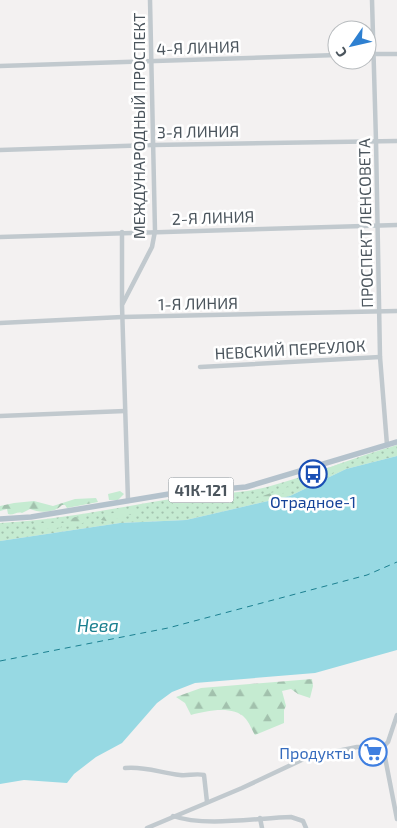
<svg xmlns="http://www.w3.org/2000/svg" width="397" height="828" font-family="'Exo 2',sans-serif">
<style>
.grass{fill:url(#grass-dots)}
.forest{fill:url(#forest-firs)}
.water{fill:#97d9e3}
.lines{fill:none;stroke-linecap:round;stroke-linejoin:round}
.ferry{stroke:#1c8090;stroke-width:1;stroke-dasharray:6 5;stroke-linecap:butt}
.minor{stroke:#c1c9ce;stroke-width:4.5}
.major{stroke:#b4c2cc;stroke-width:5.5}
.labels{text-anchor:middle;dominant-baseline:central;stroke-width:5;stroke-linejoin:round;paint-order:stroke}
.shield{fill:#fff;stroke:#81888e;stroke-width:1}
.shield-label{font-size:15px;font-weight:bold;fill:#4b555d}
.street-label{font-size:16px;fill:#4b555d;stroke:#fff}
.transit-label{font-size:16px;fill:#164399;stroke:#fff}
.shop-label{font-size:16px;fill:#366cbe;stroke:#fff;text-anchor:end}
.water-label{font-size:18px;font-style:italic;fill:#1c8090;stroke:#fff}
</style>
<defs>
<pattern id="grass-dots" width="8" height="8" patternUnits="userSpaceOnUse" patternTransform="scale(1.25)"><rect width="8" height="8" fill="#c5ebd1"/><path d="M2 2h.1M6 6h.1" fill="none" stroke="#a2c1ad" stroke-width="1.8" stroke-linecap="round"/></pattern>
<pattern id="forest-firs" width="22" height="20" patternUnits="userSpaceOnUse" patternTransform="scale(1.25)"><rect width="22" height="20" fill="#c5ebd1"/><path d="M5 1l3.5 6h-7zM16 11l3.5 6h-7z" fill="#a2c1ad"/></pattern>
</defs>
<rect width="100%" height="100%" fill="#f3f1f1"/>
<path class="grass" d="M397 445V456L346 469 290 496 186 520 120 523 0 541V523C62 520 123 506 184 497 212 493 240 494 267 487 311 475 353 458 397 445Z"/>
<g class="forest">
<path d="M342 463 346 465C338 471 325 477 316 479L314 477 320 471Z"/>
<polygon points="288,487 291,488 279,496 253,503 251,500"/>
<polygon points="120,491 124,494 118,500 109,500 108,494"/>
<polygon points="196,495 202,496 203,498 197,500 189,500 184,506 179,508 172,503 174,500"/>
<path d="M96 498 98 502 67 508 65 505H62C55 513 39 513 30 509L22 513C17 511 13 516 8 514L7 509 0 511V506L14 503 34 501 53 506 75 499Z"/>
<polygon points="129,509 135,509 137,512 134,515 125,515 123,520 113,518 106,521 101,520 105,515"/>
<path d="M75 517 84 518 85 522C78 526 38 531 31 529L32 525 36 523H63Z"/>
<path d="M312 679 313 686 310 698 298 694 291 689 282 691 286 706 284 710V723L255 735C252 730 249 722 245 718 233 705 206 711 191 715L185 703 176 697 201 688Z"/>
</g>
<polygon class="water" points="397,456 397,650 315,673 195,683 172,692 157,703 122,743 96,757 74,774 67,783 24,780 0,784 0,541 120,523 186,520 290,496 346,469"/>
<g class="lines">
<polyline class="ferry" points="0,661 168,628 367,575 397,562"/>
<g class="minor">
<polyline points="372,0 376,141 380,357 387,445"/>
<polyline points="367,54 397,54"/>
<polyline points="0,66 337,55"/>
<polyline points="0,150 153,145 397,141"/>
<polyline points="0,237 397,225"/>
<polyline points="122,304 122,232"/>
<polyline points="0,323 122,317 397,311"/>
<polyline points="200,367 380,357"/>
<polyline points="0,416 125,411"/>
<polyline points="128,501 122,305 152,247 155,231 150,0"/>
<polyline points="383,747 397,819"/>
<path d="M125 768C146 766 160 773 180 775 188 776 196 773 204 775L207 802"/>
<path d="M173 816C204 827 257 818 291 817L303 821 306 828"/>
<polyline points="260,818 262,828"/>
<polyline points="147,828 242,788 308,757 357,747 383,747 388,742 397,715"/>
</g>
<polyline class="major" points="0,519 31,517 169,494 246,487 397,442"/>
</g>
<defs>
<g id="bus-ring" transform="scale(1.4375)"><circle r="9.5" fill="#fff" stroke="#1a4fb4" stroke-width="1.5"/><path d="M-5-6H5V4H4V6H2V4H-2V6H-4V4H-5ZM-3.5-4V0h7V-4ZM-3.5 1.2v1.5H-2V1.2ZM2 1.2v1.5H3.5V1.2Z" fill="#1a4fb4"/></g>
<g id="supermarket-ring" transform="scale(1.4375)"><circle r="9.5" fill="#fff" stroke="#3f7fe0" stroke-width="1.5"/><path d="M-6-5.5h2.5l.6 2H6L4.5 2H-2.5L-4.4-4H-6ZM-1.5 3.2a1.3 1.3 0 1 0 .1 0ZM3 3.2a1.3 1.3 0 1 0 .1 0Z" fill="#3f7fe0"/></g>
</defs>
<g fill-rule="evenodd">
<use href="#bus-ring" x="313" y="474"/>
<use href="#supermarket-ring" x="373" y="752"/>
</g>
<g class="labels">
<rect class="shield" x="168.5" y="477.5" width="65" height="25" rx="4"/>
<g class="shield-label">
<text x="201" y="490">41К-121</text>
</g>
<g class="street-label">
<text transform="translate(198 47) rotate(-2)">4-Я ЛИНИЯ</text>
<text transform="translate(138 126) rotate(-90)">МЕЖДУНАРОДНЫЙ ПРОСПЕКТ</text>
<text transform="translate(198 131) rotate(-1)">3-Я ЛИНИЯ</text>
<text transform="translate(213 217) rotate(-2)">2-Я ЛИНИЯ</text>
<text transform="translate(365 223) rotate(-91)">ПРОСПЕКТ ЛЕНСОВЕТА</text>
<text transform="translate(198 303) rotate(-1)">1-Я ЛИНИЯ</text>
<text transform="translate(290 349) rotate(-3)">НЕВСКИЙ ПЕРЕУЛОК</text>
</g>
<g class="transit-label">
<text x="313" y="501">Отрадное-1</text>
</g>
<g class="shop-label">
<text x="354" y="752">Продукты</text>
</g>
<g class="water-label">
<text x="98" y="625">Нева</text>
</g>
</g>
<g transform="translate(352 45) rotate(236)"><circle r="24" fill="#ffffff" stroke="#b7bbbe"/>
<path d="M0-4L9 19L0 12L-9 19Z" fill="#2e80d1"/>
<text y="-8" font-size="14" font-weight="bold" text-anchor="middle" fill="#4b555d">С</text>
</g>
</svg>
